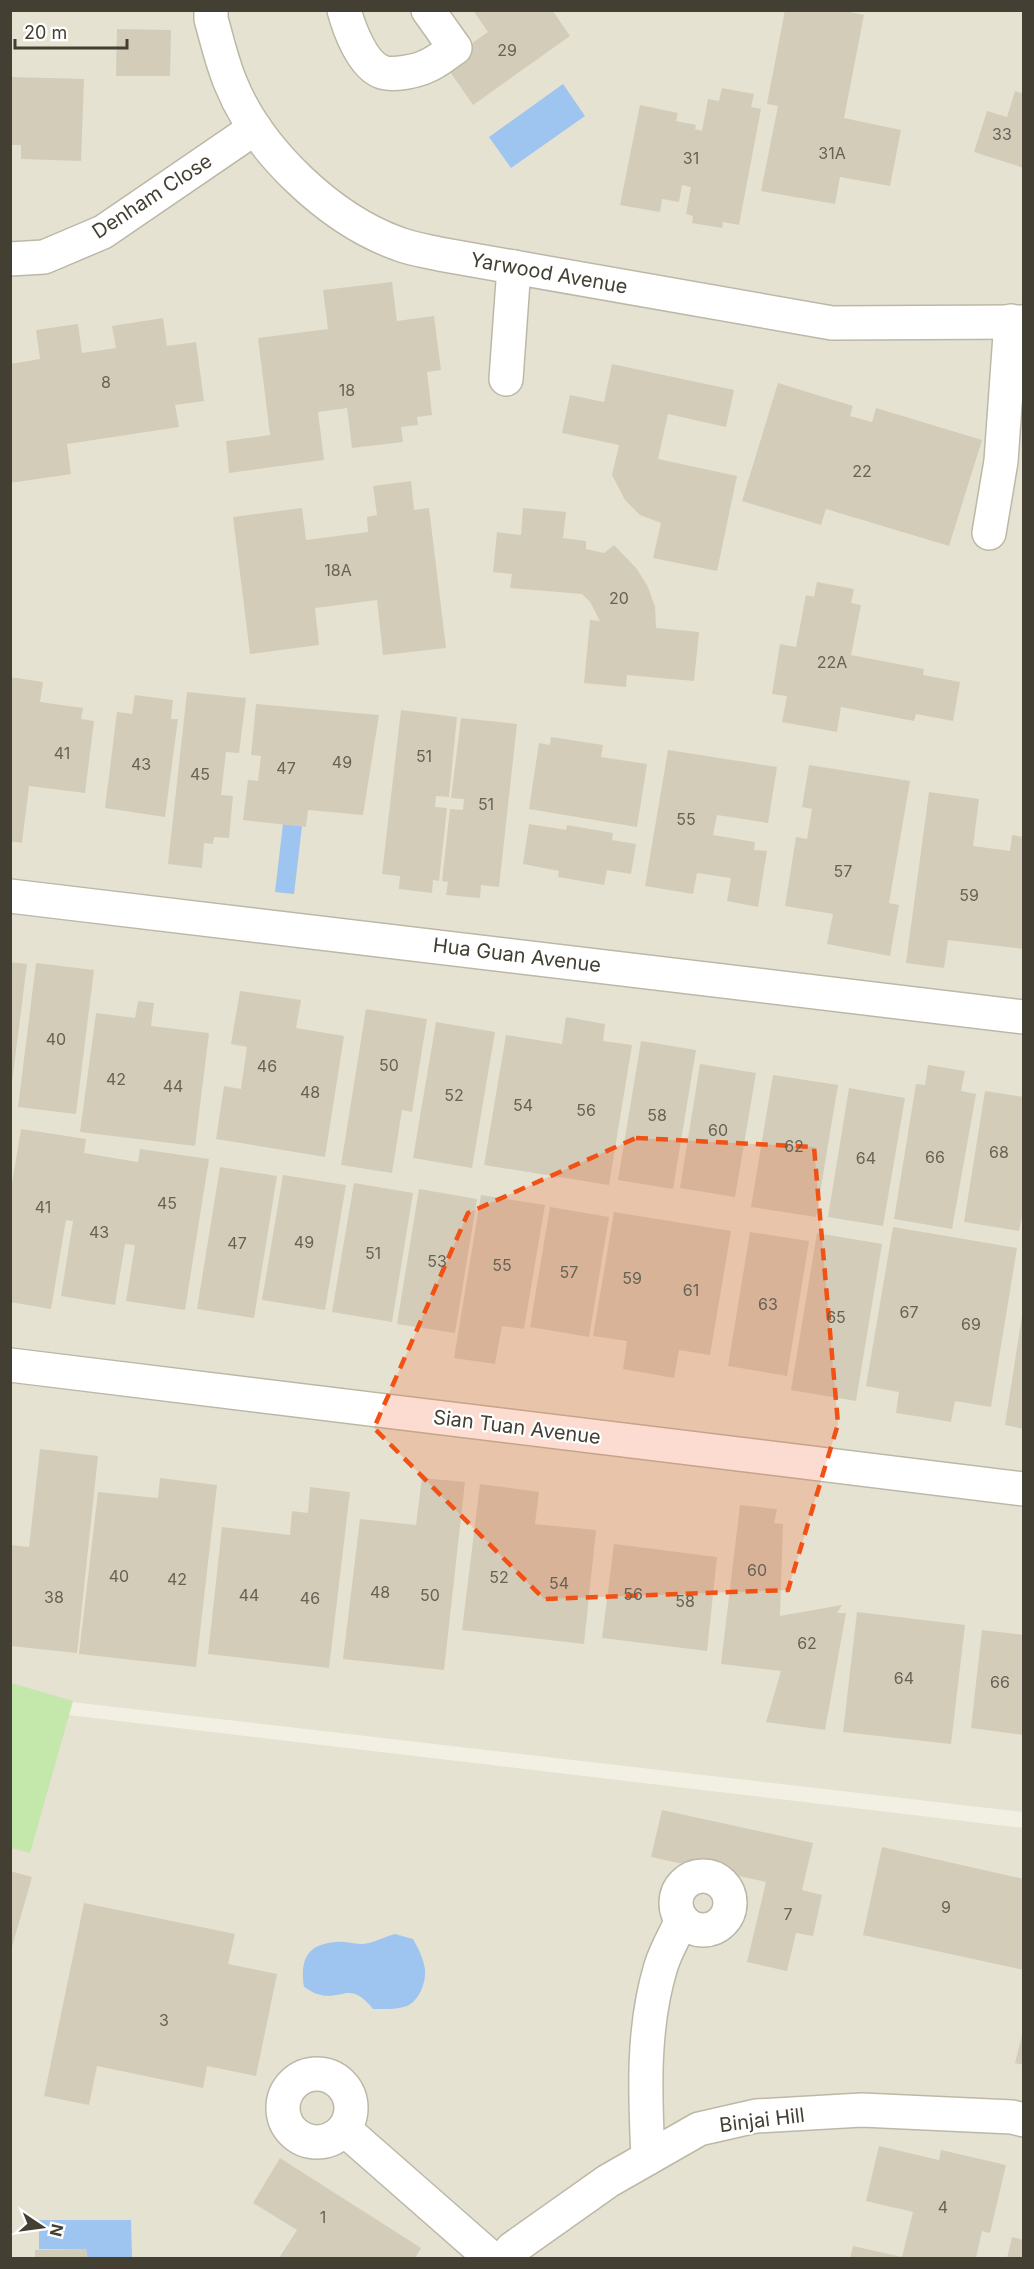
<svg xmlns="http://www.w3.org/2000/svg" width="1034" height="2269" font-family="Inter,sans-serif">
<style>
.residential{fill:#e6e2d1}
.green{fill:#c4e7ab}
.water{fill:#9ec4f0}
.building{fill:#d3ccb9}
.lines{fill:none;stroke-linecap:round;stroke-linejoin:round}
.minor-casing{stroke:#bdb8a6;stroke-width:36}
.minor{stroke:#fff;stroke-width:33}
.marked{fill:#f15114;fill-opacity:0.2;stroke:#f15114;stroke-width:4.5;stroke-dasharray:12 8;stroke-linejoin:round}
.labels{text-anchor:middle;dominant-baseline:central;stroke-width:4.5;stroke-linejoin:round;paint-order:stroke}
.number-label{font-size:16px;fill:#676254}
.street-label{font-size:20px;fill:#433f33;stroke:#fff}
</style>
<rect width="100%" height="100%" fill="#f2efe3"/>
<g class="residential">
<polygon points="11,11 1023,11 1023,1812 11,1695"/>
<polygon points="10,1708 1023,1828 1023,2258 11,2258"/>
</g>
<polygon class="green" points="11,1683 73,1701 30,1853 11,1848"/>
<g class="water">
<polygon points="563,84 585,116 511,168 489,137"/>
<polygon points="283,824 302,826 294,894 275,892"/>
<path d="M395 1934 413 1939C418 1948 424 1959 425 1970 426 1983 419 2001 407 2006 396 2010 384 2009 373 2009 349 1979 343 2002 317 1994 313 1993 308 1989 304 1987 300 1961 306 1944 336 1942 346 1941 358 1946 369 1943 378 1941 386 1936 395 1934Z"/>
<polygon points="39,2220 131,2220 132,2258 87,2258 86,2249 39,2249"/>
</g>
<g class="building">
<polygon points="473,10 552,10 570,36 473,105 444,63 488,32"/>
<polygon points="785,10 841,10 864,15 844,118 901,130 890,186 840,177 835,204 761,191 778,106 767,104"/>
<polygon points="117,29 171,30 170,76 116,76"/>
<polygon points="10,77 84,79 81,161 21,159 21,145 10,145"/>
<polygon points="722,88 754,94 751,107 761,109 739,225 723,222 722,228 692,223 693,216 686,214 691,187 682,185 679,202 662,199 660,212 620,205 640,105 678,113 676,121 696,125 695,129 702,131 708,99 719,101"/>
<polygon points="1015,91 1024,94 1024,168 974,152 987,111 1007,117"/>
<polygon points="392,282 397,321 434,316 441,370 427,372 432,415 417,417 418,425 401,427 403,442 352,448 347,408 318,412 324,460 229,473 226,441 270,435 258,338 328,329 323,290"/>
<polygon points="163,318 167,346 196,342 204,401 175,405 179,427 67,444 71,474 10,483 10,364 40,359 36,330 78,324 82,353 116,348 112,326"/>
<polygon points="612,364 734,390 726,427 668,414 658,459 737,476 717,571 653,558 661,523 640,515 625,500 612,475 619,445 562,433 570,395 604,402"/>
<polygon points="778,383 853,406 850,416 872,422 876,408 982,440 949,546 826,509 821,525 742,501"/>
<polygon points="411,481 414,510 429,508 446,648 383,655 377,600 315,608 319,645 250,654 233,517 302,508 306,540 368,532 367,517 377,515 373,486"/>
<polygon points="523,508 566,512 563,538 586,541 586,549 604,553 614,545 637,569 648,587 655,607 656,628 699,632 694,681 627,675 626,687 584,683 590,620 600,621 590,602 582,594 510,588 512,574 493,572 497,532 521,535"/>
<polygon points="817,582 854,589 851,603 861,605 851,655 924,669 923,675 960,682 953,721 916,714 914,721 841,707 837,732 782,722 787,696 772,694 780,644 796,647 806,595 814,597"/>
<polygon points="10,677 43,682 40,702 83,708 81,719 94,721 85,793 29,786 22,843 10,841"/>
<polygon points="187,692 246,698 239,753 226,752 221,795 233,796 229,838 214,837 213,844 204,843 202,868 168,864"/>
<polygon points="135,695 173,700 171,719 178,719 165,817 105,808 117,712 132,714"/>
<polygon points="256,704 379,715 363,815 308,810 306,827 243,820 248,780 258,781 261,756 251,755"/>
<polygon points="401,710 457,717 449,797 436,796 435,807 447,808 439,881 433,880 432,893 399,889 400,876 382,874"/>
<polygon points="461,718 517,724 499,887 481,885 480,898 446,895 448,882 442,881 450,809 463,810 464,799 451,798"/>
<polygon points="551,737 603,745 601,757 647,764 637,827 529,809 539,743 550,745"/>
<polygon points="668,750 777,767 768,823 717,815 713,835 755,842 754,850 767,851 758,907 727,901 731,878 697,873 693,894 645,886"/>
<polygon points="809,765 910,781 889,903 899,905 890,956 827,944 833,914 785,906 796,837 807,839 812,809 802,807"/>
<polygon points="929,792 979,799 973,846 1010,851 1012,835 1024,837 1024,949 948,940 944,968 906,963"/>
<polygon points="529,824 566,830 567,825 613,833 612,840 636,844 631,874 607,870 604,885 558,877 559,871 523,864"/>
<polygon points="10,962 27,964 12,1082 10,1082"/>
<polygon points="36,963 94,970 76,1114 18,1107"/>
<polygon points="240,991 301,1000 296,1028 344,1036 325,1157 216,1139 224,1086 241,1089 247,1047 231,1044"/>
<polygon points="138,1001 154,1003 151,1026 209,1033 195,1146 80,1132 96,1013 135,1018"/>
<polygon points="366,1009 427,1019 412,1112 402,1110 392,1173 341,1165"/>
<polygon points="566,1017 605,1024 603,1041 632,1045 609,1185 484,1165 506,1035 562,1044"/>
<polygon points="436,1022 495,1032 472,1168 413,1158"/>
<polygon points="641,1041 696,1050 673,1189 618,1180"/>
<polygon points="700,1064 756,1073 735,1197 680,1188"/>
<polygon points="928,1065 965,1071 961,1091 976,1094 952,1229 894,1219 916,1084 925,1085"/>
<polygon points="773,1075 838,1085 816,1217 751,1207"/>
<polygon points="849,1088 905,1098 883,1226 828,1217"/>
<polygon points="985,1091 1024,1097 1024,1207 1019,1231 964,1222"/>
<polygon points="21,1129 86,1139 84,1153 138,1162 140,1149 209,1159 185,1310 126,1301 135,1245 125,1244 115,1305 61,1296 73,1221 66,1220 51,1309 10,1302 10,1195"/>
<polygon points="220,1167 277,1176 254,1318 197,1309"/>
<polygon points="283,1175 346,1185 325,1310 262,1300"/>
<polygon points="354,1183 413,1193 392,1322 332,1312"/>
<polygon points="419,1189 477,1199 455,1333 397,1324"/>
<polygon points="481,1195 545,1205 524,1329 502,1326 495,1364 454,1358"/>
<polygon points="550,1207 609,1217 589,1337 530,1327"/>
<polygon points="614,1212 731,1231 710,1355 679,1350 674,1378 623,1369 627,1341 593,1336"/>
<polygon points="893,1227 1017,1248 991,1407 955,1401 951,1422 922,1417 896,1413 899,1392 866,1386"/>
<polygon points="750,1232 809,1241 787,1376 728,1366"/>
<polygon points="817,1233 882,1244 856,1401 791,1390"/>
<polygon points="1022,1316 1024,1316 1024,1429 1005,1425"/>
<polygon points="40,1449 98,1456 77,1653 10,1646 10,1545 29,1547"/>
<polygon points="160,1478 217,1485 196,1667 79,1654 98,1492 158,1498"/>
<polygon points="422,1478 465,1482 444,1670 343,1659 360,1519 416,1525"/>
<polygon points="480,1484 539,1492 535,1524 596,1530 584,1644 462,1630"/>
<polygon points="310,1487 350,1492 329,1668 208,1654 222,1527 290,1535 292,1511 308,1513"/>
<polygon points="740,1505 777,1509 774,1523 783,1524 780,1616 842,1605 837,1613 846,1613 825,1730 766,1722 781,1671 721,1664"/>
<polygon points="614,1544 717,1557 707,1651 602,1638"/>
<polygon points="857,1612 965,1625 951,1744 843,1732"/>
<polygon points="982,1630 1024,1635 1024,1735 971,1728"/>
<polygon points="662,1810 813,1843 802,1890 822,1895 813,1936 796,1933 787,1971 747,1962 766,1882 651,1857"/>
<polygon points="882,1847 1024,1879 1024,1970 863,1935"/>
<polygon points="10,1871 32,1877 11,1950 10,1950"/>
<polygon points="84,1903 235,1934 228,1964 277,1974 256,2076 207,2066 203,2088 97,2066 89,2105 44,2096"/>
<polygon points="1023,2031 1024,2031 1024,2065 1015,2063"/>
<polygon points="879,2146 939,2160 941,2150 1006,2165 990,2233 982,2231 976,2258 850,2258 853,2246 902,2257 913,2212 866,2201"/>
<polygon points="280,2158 421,2248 415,2258 279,2258 297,2230 253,2203"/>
<polygon points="1012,2237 1024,2240 1024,2258 1007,2258"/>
<polygon points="86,2249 87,2258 35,2258 35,2250"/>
</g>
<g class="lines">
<g class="minor-casing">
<g id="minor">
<path d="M211 10V19C217 40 222 63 231 84 258 151 331 220 399 244 412 249 426 251 439 254L832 323 1024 322"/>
<path d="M344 10C349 28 362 65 382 72 393 76 417 71 427 66 437 62 446 54 455 48L428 10"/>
<polyline points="10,259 44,257 103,232 255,128"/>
<polyline points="506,379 514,267"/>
<polyline points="989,533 1001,461 1011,321"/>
<polyline points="10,896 1024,1017"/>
<polyline points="10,1365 1024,1489"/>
<circle cx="703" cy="1903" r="27"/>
<circle cx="317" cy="2108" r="34"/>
<polyline points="344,2129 491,2258"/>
<path d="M648 2158C645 2094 642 2028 661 1966 666 1950 675 1935 682 1920"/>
<polyline points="505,2258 512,2249 608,2181 699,2129 756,2116 862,2110 1012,2117 1024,2120"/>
</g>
</g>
<use href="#minor" class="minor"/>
</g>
<path class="marked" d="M636 1138 814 1147 838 1424 788 1590 544 1599 374 1428 468 1213Z"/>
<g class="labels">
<g class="number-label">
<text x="507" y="50">29</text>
<text x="1002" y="134">33</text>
<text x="832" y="153">31A</text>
<text x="691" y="158">31</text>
<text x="106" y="382">8</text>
<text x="347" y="390">18</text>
<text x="862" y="471">22</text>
<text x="338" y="570">18A</text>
<text x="619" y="598">20</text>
<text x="832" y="662">22A</text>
<text x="62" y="753">41</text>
<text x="424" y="756">51</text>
<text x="342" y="762">49</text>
<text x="141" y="764">43</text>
<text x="286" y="768">47</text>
<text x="200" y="774">45</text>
<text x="486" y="804">51</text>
<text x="686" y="819">55</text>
<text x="843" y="871">57</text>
<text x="969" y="895">59</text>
<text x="56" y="1039">40</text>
<text x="389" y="1065">50</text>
<text x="267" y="1066">46</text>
<text x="116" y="1079">42</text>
<text x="173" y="1086">44</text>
<text x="310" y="1092">48</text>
<text x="454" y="1095">52</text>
<text x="523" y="1105">54</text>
<text x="586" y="1110">56</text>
<text x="657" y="1115">58</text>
<text x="718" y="1130">60</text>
<text x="794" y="1146">62</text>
<text x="999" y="1152">68</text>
<text x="935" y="1157">66</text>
<text x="866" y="1158">64</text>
<text x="167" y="1203">45</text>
<text x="43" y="1207">41</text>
<text x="99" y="1232">43</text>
<text x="304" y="1242">49</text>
<text x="237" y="1243">47</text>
<text x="373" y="1253">51</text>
<text x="437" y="1261">53</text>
<text x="502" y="1265">55</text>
<text x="569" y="1272">57</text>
<text x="632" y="1278">59</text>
<text x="691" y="1290">61</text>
<text x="768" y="1304">63</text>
<text x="909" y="1312">67</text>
<text x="836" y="1317">65</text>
<text x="971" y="1324">69</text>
<text x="757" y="1570">60</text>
<text x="119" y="1576">40</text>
<text x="499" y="1577">52</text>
<text x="177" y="1579">42</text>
<text x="559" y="1583">54</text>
<text x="380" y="1592">48</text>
<text x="633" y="1594">56</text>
<text x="249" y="1595">44</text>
<text x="430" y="1595">50</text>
<text x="54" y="1597">38</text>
<text x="310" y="1598">46</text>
<text x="685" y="1601">58</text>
<text x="807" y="1643">62</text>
<text x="904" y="1678">64</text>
<text x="1000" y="1682">66</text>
<text x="946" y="1907">9</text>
<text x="788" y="1914">7</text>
<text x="164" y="2020">3</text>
<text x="943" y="2207">4</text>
<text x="323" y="2217">1</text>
</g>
<g class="street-label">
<text transform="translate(152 196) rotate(-33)">Denham Close</text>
<text transform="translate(549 273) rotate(10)">Yarwood Avenue</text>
<text transform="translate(517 955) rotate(7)">Hua Guan Avenue</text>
<text transform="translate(517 1427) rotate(7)">Sian Tuan Avenue</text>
<text transform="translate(762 2120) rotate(-7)">Binjai Hill</text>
</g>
</g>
<rect width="1034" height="2269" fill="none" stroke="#433f33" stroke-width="24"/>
<g transform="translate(42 2227) rotate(103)" stroke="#ffffff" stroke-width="4.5" paint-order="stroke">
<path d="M0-4.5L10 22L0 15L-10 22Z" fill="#433f33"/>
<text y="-9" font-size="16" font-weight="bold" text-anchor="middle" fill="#433f33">N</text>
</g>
<path d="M15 39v9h112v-9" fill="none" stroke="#433f33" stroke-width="3"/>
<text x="24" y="39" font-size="18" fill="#433f33" stroke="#ffffff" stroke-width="4.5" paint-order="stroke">20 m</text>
</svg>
